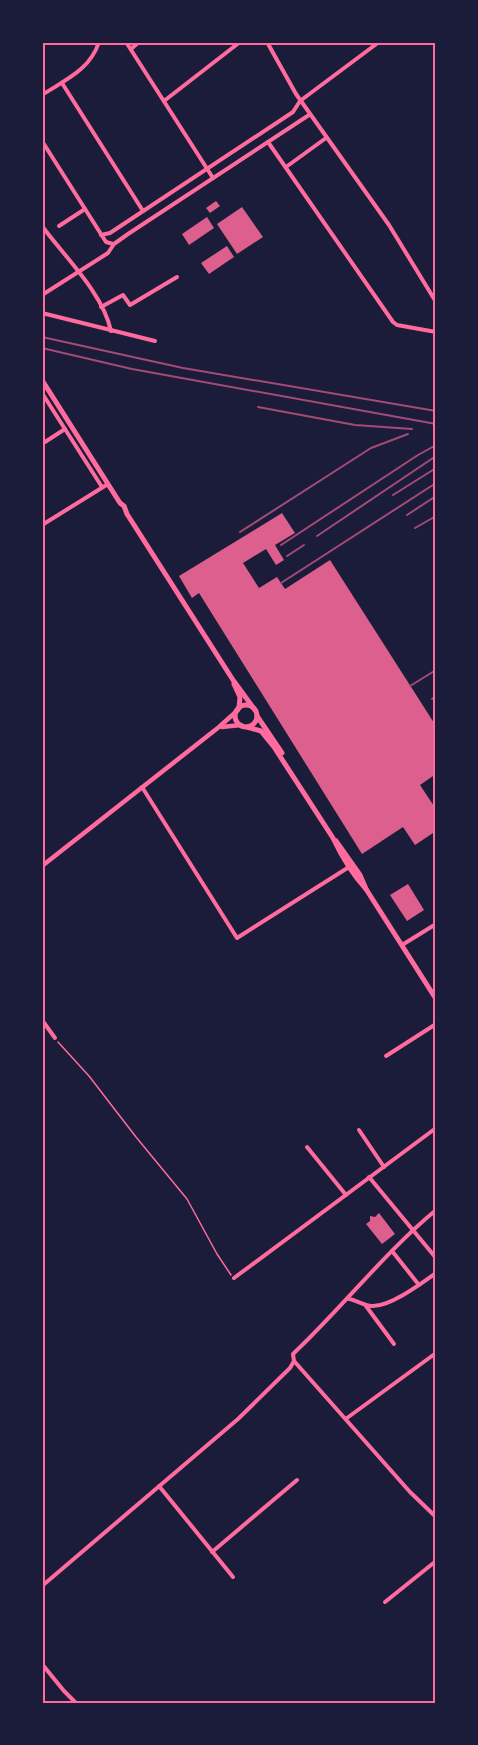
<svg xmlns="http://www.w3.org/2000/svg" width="478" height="1745" font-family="Inter,sans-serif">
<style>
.building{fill:#dd5f8e}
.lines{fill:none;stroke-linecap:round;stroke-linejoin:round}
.path{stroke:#ff6b9d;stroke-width:1.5}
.minor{stroke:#ff6b9d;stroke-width:4}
.tertiary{stroke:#ff6b9d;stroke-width:4.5}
.secondary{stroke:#ff6b9d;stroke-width:5}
.rail{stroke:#a44b75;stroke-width:2}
.neatline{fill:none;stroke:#ff6b9d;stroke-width:2}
</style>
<rect width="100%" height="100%" fill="#1b1b3a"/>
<g class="building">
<polygon points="216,201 220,206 210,213 206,208"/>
<polygon points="242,207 263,237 237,254 217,224"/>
<polygon points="207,217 214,228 189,245 182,234"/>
<polygon points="227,246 234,257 209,274 201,263"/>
<polygon points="282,513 295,533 275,545 284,560 276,565 266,549 243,563 259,588 277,577 285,589 330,560 436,726 436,774 420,785 436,809 436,831 415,845 403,827 362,854 199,593 192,598 179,576"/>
<polygon points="408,884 424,910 407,921 390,895"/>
<polygon points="379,1213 395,1234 382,1244 366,1224 370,1221 370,1216 375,1217"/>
</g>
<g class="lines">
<polyline class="path" points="58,1042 89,1076 136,1137 187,1199 217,1254 231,1275"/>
<g class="minor">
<polyline points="126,42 213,178"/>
<polyline points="267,42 296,94 389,225 436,302"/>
<polyline points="131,49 139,42"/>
<polyline points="62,83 143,211"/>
<path d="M42 95C65 80 90 70 99 42"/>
<polyline points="164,101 240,42"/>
<polyline points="42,141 106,242 113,244"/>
<polyline points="268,142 393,322 397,325 436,332"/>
<polyline points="286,167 326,138"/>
<path d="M42 226C64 256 103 293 111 331"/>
<polyline points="59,226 85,209"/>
<polyline points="101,235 110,233 293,112 300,101 379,42"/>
<polyline points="42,295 108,253 114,244 128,234 309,115"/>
<polyline points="101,307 123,295 130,305 177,277"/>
<polyline points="42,313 155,341"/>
<polyline points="42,393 102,487"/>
<polyline points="45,442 65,429"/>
<polyline points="42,525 108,484"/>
<polyline points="142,787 237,938 349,867"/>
<polyline points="402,945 436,924"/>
<polyline points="42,1020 55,1038"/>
<polyline points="386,1056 436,1024"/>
<polyline points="359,1130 384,1167"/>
<polyline points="307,1147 346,1195"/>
<polyline points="369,1177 436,1258"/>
<polyline points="392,1251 419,1285"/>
<polyline points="234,1278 436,1128"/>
<path d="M349 1299C356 1300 365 1306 372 1306 390 1307 422 1283 436 1273"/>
<polyline points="366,1306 394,1344"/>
<polyline points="294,1361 410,1492 436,1517"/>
<path d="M294 1361 293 1354C342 1308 384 1253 436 1210"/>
<polyline points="347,1418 436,1353"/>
<polyline points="159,1486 233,1577"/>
<polyline points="212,1552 297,1480"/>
<polyline points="42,1586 238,1419 290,1368 294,1361"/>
<polyline points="385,1602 436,1561"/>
<polyline points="42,1664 64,1691 76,1703"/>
</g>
<g class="tertiary">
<polyline points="222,727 241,725"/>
<polyline points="42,866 219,727 238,710"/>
</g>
<g class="secondary">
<polyline points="42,380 120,503 124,506 127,514 233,680 255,710"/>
<polyline points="234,684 240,697 239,708"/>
<circle cx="246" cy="716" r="11"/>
<polyline points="257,716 282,753"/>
<path d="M247 727 261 731 274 747 333 838C342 857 352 874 366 889"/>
<polyline points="336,841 360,875 366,889 436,999"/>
</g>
<g class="rail">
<polyline points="42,337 183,368 436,411"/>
<polyline points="42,348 132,369 436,424"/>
<polyline points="258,407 355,425 412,429"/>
<polyline points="393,495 436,468"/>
<polyline points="407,515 436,496"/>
<polyline points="415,528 436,516"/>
<polyline points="240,532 371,448 408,434"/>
<polyline points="317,536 436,456"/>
<polyline points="281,545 418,455 436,445"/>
<polyline points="287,556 304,545"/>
<polyline points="281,583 436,483"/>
<polyline points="410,686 436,670"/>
<polyline points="432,699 436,696"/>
</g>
</g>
<rect width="478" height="1745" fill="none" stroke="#1b1b3a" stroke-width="87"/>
<rect x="44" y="44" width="390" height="1658" class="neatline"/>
</svg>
